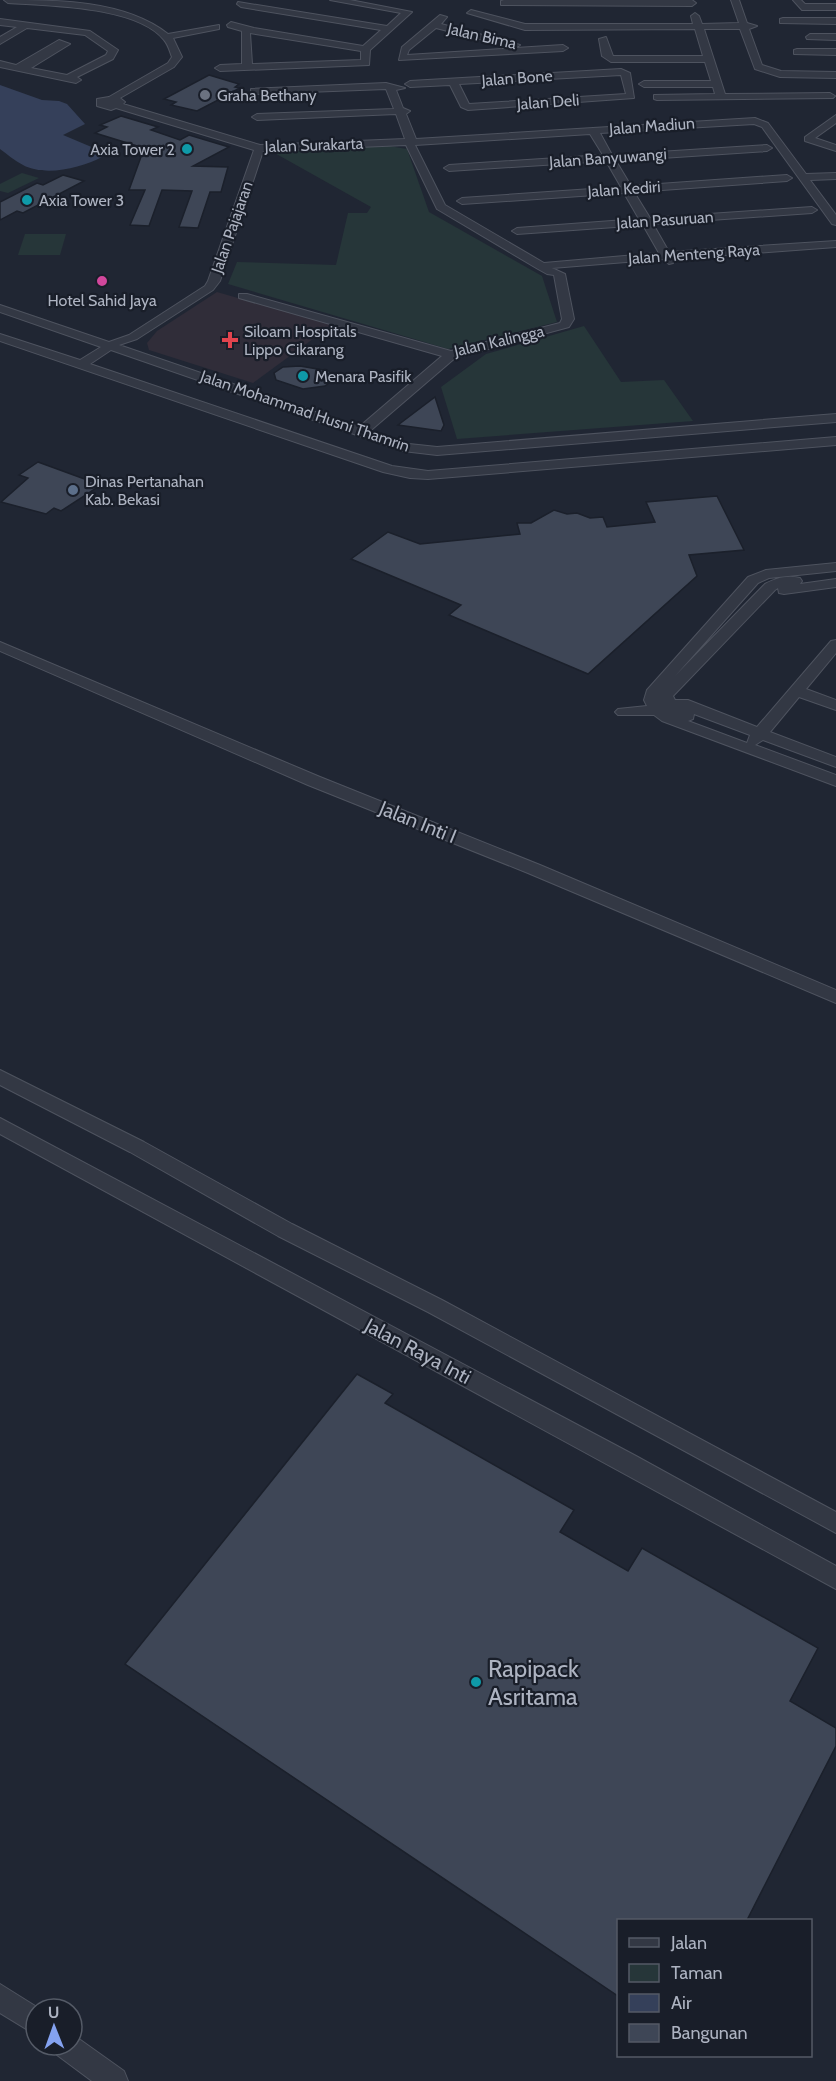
<svg xmlns="http://www.w3.org/2000/svg" width="836" height="2081" font-family="Cabin,sans-serif">
<style>
.medical{fill:#302d39}
.green{fill:#263639}
.water{fill:#35405a}
.building{fill:#3e4656;stroke:#1b202b;stroke-width:1.5}
.lines{fill:none;stroke-linecap:round;stroke-linejoin:round}
.minor-casing{stroke:#4e535f;stroke-width:2}
.minor{fill:#333844;fill-rule:evenodd}
.worship-dot{fill:#6b7280;stroke:#191e29;stroke-width:2}
.culture-dot{fill:#0f9aa8;stroke:#191e29;stroke-width:2}
.hotel-dot{fill:#d1479c;stroke:#191e29;stroke-width:2}
.health-dot{fill:#e0444e;stroke:#191e29;stroke-width:2}
.service-dot{fill:#5c6f8a;stroke:#191e29;stroke-width:2}
.labels{text-anchor:middle;dominant-baseline:central;stroke-width:4.5;stroke-linejoin:round;paint-order:stroke}
.far-street-label{font-size:16px;fill:#adb3c1;stroke:#191e29}
.far-poi-label{font-size:16px;fill:#adb3c1;stroke:#191e29;text-anchor:start}
.street-label{font-size:20px;fill:#adb3c1;stroke:#191e29}
.near-poi-label{font-size:24px;fill:#adb3c1;stroke:#191e29;text-anchor:start}
</style>
<rect width="100%" height="100%" fill="#202633"/>
<polygon class="medical" points="217,292 332,325 253,383 149,350 147,343 157,331"/>
<g class="green">
<polygon points="389,146 407,149 429,212 542,276 557,322 448,349 228,284 237,262 336,265 348,213 367,213 371,207 271,151"/>
<polygon points="22,173 39,178 8,193 0,191 0,184"/>
<polygon points="25,234 66,234 60,255 18,255"/>
<polygon points="584,326 621,382 664,380 693,421 457,439 441,387 486,354"/>
</g>
<path class="water" d="M0 85 42 100 59 101 67 104 85 124 63 135 101 151 102 157C81 168 45 177 23 165 15 161 7 154 0 149Z"/>
<g class="building">
<polygon points="209,75 239,84 235,87 240,88 234,91 242,93 226,102 218,100 197,111 171,105 176,102 164,99"/>
<polygon points="121,116 158,127 151,130 180,140 189,135 229,147 193,166 228,167 221,192 210,192 198,228 179,227 192,191 162,190 149,226 130,225 145,190 129,190 142,154 150,150 95,133 107,127 100,125"/>
<polygon points="63,175 84,181 23,213 17,211 0,220 0,202 37,183 43,185"/>
<polygon points="300,366 329,371 332,381 325,386 303,389 276,380 274,373 283,367"/>
<polygon points="435,397 444,425 441,431 398,425"/>
<polygon points="38,462 101,485 61,511 54,508 46,514 1,502 28,478 19,475"/>
<polygon points="717,496 744,550 689,555 697,576 588,674 449,615 461,605 351,559 388,532 420,544 520,534 517,523 531,523 554,510 567,514 577,513 590,518 603,517 607,527 655,522 646,502"/>
<polygon points="357,1374 393,1394 385,1403 574,1510 560,1532 628,1571 642,1548 818,1648 790,1701 836,1728 836,1746 747,1920 618,1920 618,1996 125,1664"/>
</g>
<g class="lines">
<g class="minor-casing">
<g id="minor">
<path d="M4 0C57 0 125 0 168 34L219 25V29L173 38 182 57 174 67 120 98 125 102 123 104 260 145 405 139 396 114 257 120 252 117 257 114 394 109 386 89 254 94 251 93V89L386 83 405 88 396 90 403 108 410 111 406 114 416 139 755 118 768 123 806 174 836 173V179L810 180 836 215V225L832 224 762 127 754 124 600 133 612 155 767 145 772 148 767 151 616 161 631 186 787 175 792 178 787 181 634 192 650 218 812 207 817 210 812 213 653 224 669 252 836 241V247L673 259V263L669 264 663 259 552 268 565 274 574 319 569 327 455 358 370 431 409 444 437 447 836 414V422L437 455 403 451 111 350 90 364 392 466 428 471 836 437V445L428 479 410 478 383 472 0 341V334L80 360 101 347 0 312V305L109 342 129 335 205 286 208 281 254 150 116 108 111 110 97 106V99L109 97 168 63 172 57C170 52 168 44 164 40 137 6 49 6 8 3ZM590 134 603 155 449 165 444 168 449 171 606 161 621 187 462 198 457 201 462 204 624 193 639 219 517 228 512 231 517 234 643 225 659 253 544 263 445 205 415 145ZM406 145 437 209 538 269 547 274 554 275 562 319 560 323 451 351 247 294H239V298L442 356 359 427 119 345 137 339 213 290 220 281 263 151Z"/>
<path d="M330 0H350L412 12 370 50 369 65 220 71 215 68 220 65 242 64V31L228 27 227 25 231 22 254 28 363 46 381 30 241 7 237 4 238 2 387 26 401 13ZM250 33 361 51V60L252 64Z"/>
<polygon points="504,0 692,0 696,3 692,6 501,5 501,1"/>
<polygon points="731,0 739,0 747,23 757,26 749,29 762,65 781,71 836,72 836,78 780,77 755,69 740,29 704,29 725,94 830,93 835,96 833,98 657,100 654,99 654,95 715,94 713,87 644,87 639,84 644,81 711,81 705,62 611,62 602,56 599,39 606,37 613,56 703,56 695,29 525,30 467,13 471,10 525,24 693,24 691,16 695,13 699,16 702,24 739,23"/>
<polygon points="793,0 801,0 805,4 836,4 836,10 802,10"/>
<polygon points="440,15 447,17 441,24 520,45 515,48 436,28 409,50 407,55 563,45 568,48 563,51 399,60 402,47"/>
<polygon points="783,18 836,18 836,24 780,23 780,19"/>
<polygon points="0,19 90,31 118,50 113,59 77,77 81,80 76,83 0,67 0,61 16,65 59,40 70,44 31,68 67,75 106,55 108,51 85,35 27,28 0,44 0,37 17,27 0,25"/>
<polygon points="810,34 836,34 836,40 807,39 806,37"/>
<polygon points="797,49 836,49 836,55 794,54 794,50"/>
<path d="M621 69 630 73 634 98 468 110 461 107 450 85 410 87 405 84 410 81ZM621 75 626 94 469 104 459 84Z"/>
<polygon points="836,115 836,123 815,138 836,145 836,151 805,141 805,137"/>
<path d="M836 563V571L769 578 758 583 675 676 765 584C776 578 787 575 800 578L802 581 800 584 836 579V587L784 594 779 593 778 588 775 590 673 696 675 700H688L757 727 831 641 836 640V653L806 689 836 700V710L799 697 770 732 836 757V767L763 740 755 745 836 775V786L662 721 654 715H618L615 712 618 709 647 706 644 700 647 690 748 577 766 570ZM694 714 750 735 747 743 688 721 693 719Z"/>
<polygon points="0,642 320,777 540,865 836,990 836,1003 528,873 308,785 0,651"/>
<polygon points="0,1070 144,1142 292,1224 442,1300 836,1512 836,1533 428,1312 278,1236 130,1152 0,1085"/>
<polygon points="0,1118 636,1456 836,1566 836,1589 0,1134"/>
<polygon points="0,1984 40,2009 36,2009 36,2035 0,2013"/>
<polygon points="72,2034 124,2071 128,2081 92,2081 57,2055 53,2045 72,2045"/>
</g>
</g>
<use href="#minor" class="minor"/>
</g>
<circle class="worship-dot" cx="205" cy="95" r="6"/>
<g class="culture-dot">
<circle cx="187" cy="149" r="6"/>
<circle cx="27" cy="200" r="6"/>
<circle cx="303" cy="376" r="6"/>
<circle cx="476" cy="1682" r="6"/>
</g>
<circle class="hotel-dot" cx="102" cy="281" r="6"/>
<path class="health-dot" d="M227 331h6v6h6v6h-6v6h-6v-6h-6v-6h6z"/>
<circle class="service-dot" cx="73" cy="490" r="6"/>
<g class="labels">
<g class="far-street-label">
<text transform="translate(482 36) rotate(13)">Jalan Bima</text>
<text transform="translate(517 78) rotate(-4)">Jalan Bone</text>
<text transform="translate(548 102) rotate(-4)">Jalan Deli</text>
<text transform="translate(652 126) rotate(-4)">Jalan Madiun</text>
<text transform="translate(314 145) rotate(-2)">Jalan Surakarta</text>
<text transform="translate(608 158) rotate(-4)">Jalan Banyuwangi</text>
<text transform="translate(624 189) rotate(-4)">Jalan Kediri</text>
<text transform="translate(665 220) rotate(-4)">Jalan Pasuruan</text>
<text transform="translate(232 227) rotate(-71)">Jalan Pajajaran</text>
<text transform="translate(694 254) rotate(-4)">Jalan Menteng Raya</text>
<text transform="translate(499 341) rotate(-13)">Jalan Kalingga</text>
<text transform="translate(305 411) rotate(19)">Jalan Mohammad Husni Thamrin</text>
</g>
<g class="far-poi-label">
<text x="217" y="95">Graha Bethany</text>
<text x="175" y="149" text-anchor="end">Axia Tower 2</text>
<text x="39" y="200">Axia Tower 3</text>
<text x="102" y="300" text-anchor="middle">Hotel Sahid Jaya</text>
<text x="244" y="331">Siloam Hospitals<tspan x="244" dy="18">Lippo Cikarang</tspan></text>
<text x="315" y="376">Menara Pasifik</text>
<text x="85" y="481">Dinas Pertanahan<tspan x="85" dy="18">Kab. Bekasi</tspan></text>
</g>
<g class="street-label">
<text transform="translate(418 822) rotate(22)">Jalan Inti I</text>
<text transform="translate(418 1351) rotate(28)">Jalan Raya Inti</text>
</g>
<g class="near-poi-label">
<text x="488" y="1668">Rapipack<tspan x="488" dy="28">Asritama</tspan></text>
</g>
</g>
<rect x="617" y="1919" width="195" height="138" fill="#191e29" stroke="#545a66" stroke-width="1.5"/>
<rect x="629" y="1938" width="30" height="9" fill="#333844" stroke="#545a66" stroke-width="1.5"/>
<text x="671" y="1949" font-size="18" fill="#adb3c1">Jalan</text>
<rect x="629" y="1964" width="30" height="18" fill="#263639" stroke="#545a66" stroke-width="1.5"/>
<text x="671" y="1979" font-size="18" fill="#adb3c1">Taman</text>
<rect x="629" y="1994" width="30" height="18" fill="#35405a" stroke="#545a66" stroke-width="1.5"/>
<text x="671" y="2009" font-size="18" fill="#adb3c1">Air</text>
<rect x="629" y="2024" width="30" height="18" fill="#3e4656" stroke="#545a66" stroke-width="1.5"/>
<text x="671" y="2039" font-size="18" fill="#adb3c1">Bangunan</text>
<g transform="translate(54 2027) rotate(359)"><circle r="28" fill="#191e29" stroke="#545a66" stroke-width="1.5"/>
<path d="M0-4.5L10 22L0 15L-10 22Z" fill="#84a2f0"/>
<text y="-9" font-size="16" font-weight="bold" text-anchor="middle" fill="#adb3c1">U</text>
</g>
</svg>
